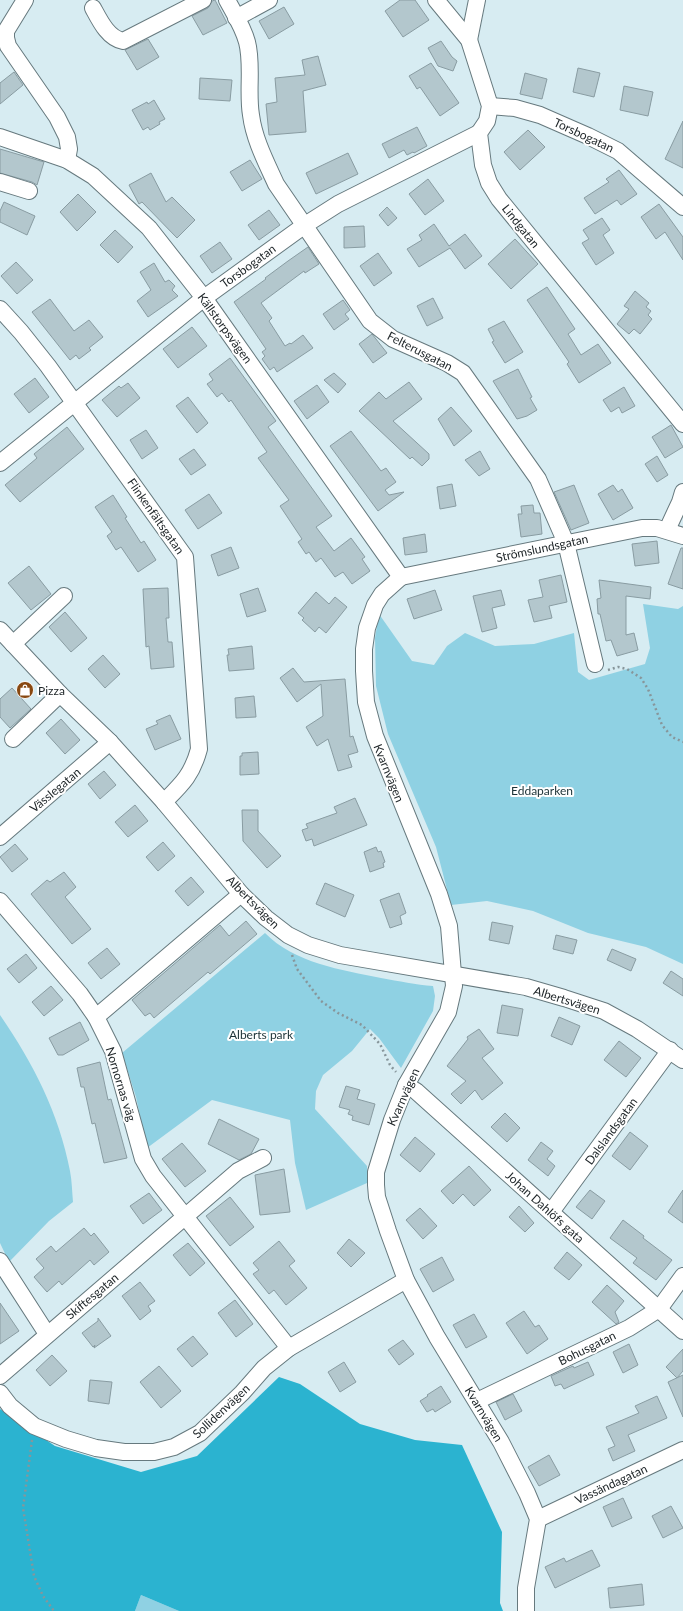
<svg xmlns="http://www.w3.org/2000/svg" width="683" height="1611" font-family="Lato,sans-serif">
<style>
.green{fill:#8fd1e3}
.forest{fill:#2bb3d0}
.building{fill:#b3c7cd;stroke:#899ca2}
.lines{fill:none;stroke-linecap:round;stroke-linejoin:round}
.minor-casing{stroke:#66797e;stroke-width:18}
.path{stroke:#87969b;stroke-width:2.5;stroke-dasharray:2 3;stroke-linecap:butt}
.minor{stroke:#fff;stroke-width:16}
.labels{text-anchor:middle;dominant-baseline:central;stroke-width:4;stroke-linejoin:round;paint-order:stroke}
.street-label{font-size:12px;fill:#1c2326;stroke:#fff}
.poi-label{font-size:12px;fill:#1c2326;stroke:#fff;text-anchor:start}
.park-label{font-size:12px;fill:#1c3237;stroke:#fff}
</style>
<rect width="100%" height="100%" fill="#d7ecf2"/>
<g class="green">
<polygon points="643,604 678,609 683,606 683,964 646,947 588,933 533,911 487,901 451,905 436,847 388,734 376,686 375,638 379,614 412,661 434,665 447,646 465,633 495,646 534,644 574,633 578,672 589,680 645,664 650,648"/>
<path d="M265 933C294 963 342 970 381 978 399 981 416 985 433 986L435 996 433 1011 401 1068 379 1038 370 1029 352 1051 323 1075 316 1091 315 1109 367 1166V1183L306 1210 295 1163 290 1120 212 1100 147 1148 136 1097 122 1053Z"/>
<path d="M0 1015C33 1063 59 1113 70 1171 72 1181 72 1192 73 1202L49 1221 9 1262 0 1243Z"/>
<polygon points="141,1595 179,1611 135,1611"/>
</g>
<polygon class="forest" points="279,1377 300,1384 360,1424 415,1440 462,1445 502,1532 500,1603 503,1611 179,1611 141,1595 135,1611 0,1611 0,1409 55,1446 141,1472 197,1456"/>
<g class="building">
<polygon points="215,0 227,23 203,35 192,16 208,8 212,1"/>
<polygon points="400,0 415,0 429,20 403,37 385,11"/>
<polygon points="284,7 294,24 269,39 259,21"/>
<polygon points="148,39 159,57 137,70 125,50"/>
<polygon points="441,41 452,57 457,61 453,71 438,66 428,48"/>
<polygon points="318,56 326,85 303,91 306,132 269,135 266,104 277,102 275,78 305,75 302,60"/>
<polygon points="431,63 459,103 440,116 420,87 417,89 409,76"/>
<polygon points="578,68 600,73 594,97 573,92"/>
<polygon points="14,72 23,85 0,104 0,83"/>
<polygon points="525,73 547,79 542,99 520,94"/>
<polygon points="200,78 232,80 230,101 199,99"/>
<polygon points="624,86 653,92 648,116 620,110"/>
<polygon points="154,100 165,119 159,122 160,124 150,130 148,127 143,130 132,110 147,102 148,104"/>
<polygon points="683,121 683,168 665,159"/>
<polygon points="417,127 427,146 414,153 413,152 407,155 404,150 389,158 382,144"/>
<polygon points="528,130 545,147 520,170 504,152"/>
<polygon points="0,149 44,162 37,185 32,182 0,173"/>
<polygon points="348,153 358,174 316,194 306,173"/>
<polygon points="250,160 262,179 242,191 230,172"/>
<polygon points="619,170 637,194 621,205 617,200 595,214 584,198 609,182 606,179"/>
<polygon points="151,173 166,202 172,197 195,220 177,238 142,202 139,204 129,185"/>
<polygon points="428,179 444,201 425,215 409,194"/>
<polygon points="78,194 96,212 77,231 60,212"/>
<polygon points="4,202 35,216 27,235 0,222 0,211"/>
<polygon points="659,204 683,237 683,260 665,232 656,239 641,217"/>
<polygon points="387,207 397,218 388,226 379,215"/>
<polygon points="269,210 280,225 259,240 248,225"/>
<polygon points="602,218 610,230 603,235 614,253 596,265 582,243 589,239 583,230"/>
<polygon points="434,224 449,246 465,234 482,256 465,269 450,248 419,267 407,249 422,240 419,235"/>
<polygon points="364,226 365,247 344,248 344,227"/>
<polygon points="115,230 133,247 118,263 100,245"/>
<polygon points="515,239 538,264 511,289 488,264"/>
<polygon points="220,242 232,259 212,273 200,256"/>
<polygon points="308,247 319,264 305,273 304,271 261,303 272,318 269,321 285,346 290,343 291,344 303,335 313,348 277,372 274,367 270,370 262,359 265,356 262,352 266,349 234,302 266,279 265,278 288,261"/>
<polygon points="378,253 392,273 374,286 360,266"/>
<polygon points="16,262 33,280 17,294 1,276"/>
<polygon points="154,263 165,282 169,280 175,286 172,290 178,296 148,317 137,301 151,290 140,272"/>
<polygon points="547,287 575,329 568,334 581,355 598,344 611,363 579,383 567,364 569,362 527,300"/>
<polygon points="635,291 649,303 646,307 651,311 648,315 652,319 640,334 634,329 629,334 617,324 629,309 624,306"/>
<polygon points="433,298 443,318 427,326 417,306"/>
<polygon points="50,299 74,331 89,320 103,337 89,348 91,350 79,359 76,355 70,360 32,312"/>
<polygon points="343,300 350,310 345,314 349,319 334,330 323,314"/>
<polygon points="504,321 523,352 505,363 492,342 494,341 488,329"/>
<polygon points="192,327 207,346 178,368 163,349"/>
<polygon points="372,334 387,353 373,363 359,344"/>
<polygon points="230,358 276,421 268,427 332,516 316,527 334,551 351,538 365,557 362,559 370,571 352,584 343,572 335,577 321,558 316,562 309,552 306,554 298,542 302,539 280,506 289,500 258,458 267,452 231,400 229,402 222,393 217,397 207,384 213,380 209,374"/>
<polygon points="518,369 532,397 530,398 537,410 527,416 517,419 493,381"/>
<polygon points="334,373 346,384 338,393 324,380"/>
<polygon points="35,378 49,397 29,413 14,394"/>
<polygon points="409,382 422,399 393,421 429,454 429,459 422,466 412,457 410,459 359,411 379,392 386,399"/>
<polygon points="128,383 140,398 117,417 102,400 119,386 121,388"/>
<polygon points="317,385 329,402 307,419 294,401"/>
<polygon points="624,387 635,406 622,413 619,407 611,412 603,400"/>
<polygon points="188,397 208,423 197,433 176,406"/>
<polygon points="451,407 472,431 454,446 438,419"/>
<polygon points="671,425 683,447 665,458 652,437"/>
<polygon points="67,427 84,449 20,502 5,485 37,458 34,454"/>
<polygon points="146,430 158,448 142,459 130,440"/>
<polygon points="351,431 381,471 386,468 396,482 385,490 389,495 404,492 378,511 330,446"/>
<polygon points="194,449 206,465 191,475 179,459"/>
<polygon points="480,451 490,469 479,476 465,460"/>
<polygon points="657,456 668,475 657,482 645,464"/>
<polygon points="452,484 456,506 440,509 437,487"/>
<polygon points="574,485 589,523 571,530 554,492"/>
<polygon points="613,485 618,492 622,489 633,508 613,520 598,494"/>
<polygon points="209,494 222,513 198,529 185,510"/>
<polygon points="113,495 127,517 125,518 141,543 144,541 156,560 138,572 121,547 116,550 107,536 112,532 95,507"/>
<polygon points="533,505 534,513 540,513 542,534 521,537 518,514 522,514 521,506"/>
<polygon points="425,534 427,552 405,555 403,538"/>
<polygon points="657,541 659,563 635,566 632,544"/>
<polygon points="231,547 239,568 218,576 211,555"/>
<polygon points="681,548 683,548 683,589 668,584"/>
<polygon points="29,566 51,594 31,610 8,583"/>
<polygon points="561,575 567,602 549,606 552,618 534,622 528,600 543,597 539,580"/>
<polygon points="599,580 651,587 650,599 626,596 626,635 634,633 638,650 617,656 611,640 606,641 600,614 598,614 597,599 601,598"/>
<polygon points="168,588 169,618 166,618 168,642 172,642 174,667 151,669 149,646 146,647 143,589"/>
<polygon points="258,588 266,611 247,617 240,594"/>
<polygon points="435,590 442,610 414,619 407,599"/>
<polygon points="501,590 505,605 492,608 497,628 482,632 473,596"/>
<polygon points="316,592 329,604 335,597 347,607 326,633 319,627 315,632 302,620 304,618 298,613"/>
<polygon points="65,612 87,638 71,652 49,627"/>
<polygon points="252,646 254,669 229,671 227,655 229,655 228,649"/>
<polygon points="103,655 120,674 105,688 88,669"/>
<polygon points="293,668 304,682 345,679 350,737 353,736 358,752 348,755 352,767 338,771 328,739 317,746 306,727 323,716 321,684 297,702 280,678"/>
<polygon points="12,688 31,709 10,728 0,717 0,699"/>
<polygon points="254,696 256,717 236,718 235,698"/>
<polygon points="170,715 181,739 155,750 146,729 158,724 156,721"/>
<polygon points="61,719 80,740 65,754 46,733"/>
<polygon points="258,752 259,774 240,775 240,756 242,756 242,753"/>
<polygon points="104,771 116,785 100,799 88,784"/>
<polygon points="355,798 367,825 314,846 312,839 306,841 302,830 308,828 306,824 337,813 334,807"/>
<polygon points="135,805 148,821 128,837 115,822"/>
<polygon points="242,810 258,810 258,831 281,856 267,868 243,841"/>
<polygon points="163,842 175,856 158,871 146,857"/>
<polygon points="15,844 28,859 12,872 0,857"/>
<polygon points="376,847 378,852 381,851 385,862 383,863 384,867 370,872 364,852"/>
<polygon points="64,872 76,887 65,897 91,929 72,944 31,894 47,880 50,882"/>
<polygon points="191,877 204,892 188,906 175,891"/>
<polygon points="325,883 354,895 345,917 316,904"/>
<polygon points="399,893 406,913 400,916 402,924 390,928 380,900"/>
<polygon points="246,921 257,934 210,974 208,972 154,1018 150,1013 145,1016 132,1000 220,925 229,936"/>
<polygon points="492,922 513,926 509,944 489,940"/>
<polygon points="556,935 577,940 573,954 553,949"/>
<polygon points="107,948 120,964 101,979 88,963"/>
<polygon points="612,949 636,959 631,971 607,960"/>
<polygon points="26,954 37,968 19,983 7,969"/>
<polygon points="671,971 683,979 683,996 663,983"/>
<polygon points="51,986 63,1000 44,1016 32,1002"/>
<polygon points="502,1005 523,1009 518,1036 497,1033"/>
<polygon points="559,1017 580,1026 572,1045 551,1036"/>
<polygon points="80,1022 89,1040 63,1055 58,1055 49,1038"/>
<polygon points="479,1029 494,1049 482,1058 503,1083 482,1100 475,1090 461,1104 451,1094 466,1081 447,1066 468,1039 467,1037"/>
<polygon points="619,1041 641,1058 626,1077 604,1060"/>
<polygon points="100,1062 108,1100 111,1099 127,1158 104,1163 95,1123 92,1124 84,1087 81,1087 77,1068"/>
<polygon points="346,1086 360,1090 357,1099 375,1104 369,1125 352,1120 353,1116 348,1114 350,1110 339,1107"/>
<polygon points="505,1113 520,1128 507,1142 491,1127"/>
<polygon points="219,1119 259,1139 251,1154 239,1160 208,1144"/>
<polygon points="630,1132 648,1146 630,1170 612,1156"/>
<polygon points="415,1137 435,1154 420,1172 400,1155"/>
<polygon points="541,1142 553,1151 547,1159 555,1166 548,1176 528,1160"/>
<polygon points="182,1143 206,1171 185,1187 162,1159"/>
<polygon points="469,1166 491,1190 474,1206 463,1194 453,1204 441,1191"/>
<polygon points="284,1169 290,1212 260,1215 255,1175"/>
<polygon points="590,1190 605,1201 592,1219 576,1207"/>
<polygon points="683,1190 683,1223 668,1212"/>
<polygon points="149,1193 162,1210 143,1224 130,1206"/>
<polygon points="230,1197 254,1227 230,1246 206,1216"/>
<polygon points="519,1206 534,1223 525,1232 509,1217"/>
<polygon points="420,1208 437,1226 423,1239 406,1220"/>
<polygon points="623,1220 644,1236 643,1238 672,1260 656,1280 633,1263 637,1258 610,1238"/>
<polygon points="84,1228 91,1236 94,1233 109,1252 94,1265 90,1260 62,1285 59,1281 47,1292 34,1277 44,1268 36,1259 51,1246 56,1252"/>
<polygon points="349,1239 365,1253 351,1267 337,1253"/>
<polygon points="279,1241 295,1261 289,1266 307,1288 286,1305 274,1290 269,1294 253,1274 259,1270 253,1263"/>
<polygon points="188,1243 205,1263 190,1276 173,1255"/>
<polygon points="567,1252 582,1265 569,1280 554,1268"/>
<polygon points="442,1257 454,1280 433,1292 420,1269"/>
<polygon points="140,1282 155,1301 148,1306 151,1311 140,1320 122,1296"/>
<polygon points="607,1285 624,1301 615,1312 619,1322 616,1324 592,1302"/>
<polygon points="235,1300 253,1324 236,1337 218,1313"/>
<polygon points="0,1303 19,1331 0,1344"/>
<polygon points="524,1311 535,1327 539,1325 548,1339 527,1354 506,1323"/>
<polygon points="474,1314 487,1337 466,1348 453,1325"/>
<polygon points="98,1318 111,1336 94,1348 95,1345 93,1347 82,1333 98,1321"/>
<polygon points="193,1336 208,1354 192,1367 177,1349"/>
<polygon points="403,1340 414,1354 399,1365 388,1350"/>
<polygon points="629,1344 638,1365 623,1373 613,1352"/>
<polygon points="683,1349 683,1371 677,1378 666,1367"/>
<polygon points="52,1355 67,1371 50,1386 36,1370"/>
<polygon points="344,1362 356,1382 340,1392 328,1372"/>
<polygon points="588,1362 594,1375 564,1389 561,1384 555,1386 551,1376 573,1366 574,1368"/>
<polygon points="159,1366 181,1391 161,1408 140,1382"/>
<polygon points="683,1375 683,1417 668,1382"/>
<polygon points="90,1380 112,1382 109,1404 88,1401"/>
<polygon points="441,1386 451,1402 435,1412 433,1409 427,1412 420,1401 428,1396 427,1395"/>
<polygon points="513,1394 522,1411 505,1420 496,1402"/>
<polygon points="657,1396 667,1418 628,1435 635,1451 613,1461 608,1449 615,1446 606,1427 639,1413 635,1406"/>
<polygon points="549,1455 560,1475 539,1486 528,1467"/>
<polygon points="623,1498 632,1518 612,1527 603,1507"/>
<polygon points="671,1506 683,1528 663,1538 652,1516"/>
<polygon points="592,1550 600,1566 555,1588 545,1567 564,1558 566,1562"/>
<polygon points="642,1584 644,1605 610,1608 608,1588"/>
</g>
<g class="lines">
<g class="minor-casing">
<g id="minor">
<polyline points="25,0 6,31 6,38 8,46 57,117 67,137 69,149 67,160"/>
<path d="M227 0C234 13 243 27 247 42 253 64 247 92 251 115 254 139 266 162 276 184L370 321 393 339 447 363 463 373 538 479 566 543 595 664"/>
<polyline points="436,0 469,40 490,106 487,121 479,133 483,165 489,183 499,199 683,424"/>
<path d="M93 8C100 21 108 38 123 41L203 0"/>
<polyline points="236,18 269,0"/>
<polyline points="469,40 477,0"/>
<polyline points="490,106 515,108 540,115 588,136 618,151 683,207"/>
<polyline points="0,137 67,160 93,176 149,228 204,298 401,577"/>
<polyline points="0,182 29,191"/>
<path d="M0 309 21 332 48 366 185 557 199 749C192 775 182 784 164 802"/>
<polyline points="0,463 204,298 305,225 338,204 479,133"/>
<polyline points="667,530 680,502 683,492"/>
<polyline points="401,577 382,594 375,605 367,628 364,649 364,671 366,702 375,736 439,894 449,926 454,986 448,1012 406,1085 392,1120 376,1172 376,1185 377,1197 388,1231 406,1280 437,1337 501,1442 527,1493 538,1519 526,1588 526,1611"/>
<polyline points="401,577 642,528 657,528 683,536"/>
<polyline points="0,630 60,694 110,742 164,802 241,894 266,918 288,935 308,945 340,955 526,987 564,998 604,1011 637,1029 683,1060"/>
<polyline points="13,644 64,596"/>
<polyline points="13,739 60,694"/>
<polyline points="0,837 110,742"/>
<polyline points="0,901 80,994 96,1017 113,1051 143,1159 153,1176 289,1348"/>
<polyline points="96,1017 241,894"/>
<polyline points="406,1085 416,1091 683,1331"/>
<polyline points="551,1212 670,1050"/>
<polyline points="0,1261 47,1334"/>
<polyline points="0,1376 238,1171 263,1158"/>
<polyline points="0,1393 10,1406 34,1426 66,1439 96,1448 124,1452 154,1452 174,1447 200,1433 242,1393 264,1368 289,1348 406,1280"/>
<polyline points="477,1401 629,1328 659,1309 683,1276"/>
<polyline points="538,1519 683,1450"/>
</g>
</g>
<g class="path">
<polyline points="608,670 618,667 627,669 641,678 648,689 662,725 672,737 683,742"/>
<polyline points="292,955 297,969 321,1001 338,1013 362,1025 380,1044 390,1065 396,1072"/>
<polyline points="32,1440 23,1508 34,1576 43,1596 54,1611"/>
</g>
<use href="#minor" class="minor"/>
</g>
<defs>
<g id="shop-disc" transform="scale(0.9)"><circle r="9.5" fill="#884811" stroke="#fff"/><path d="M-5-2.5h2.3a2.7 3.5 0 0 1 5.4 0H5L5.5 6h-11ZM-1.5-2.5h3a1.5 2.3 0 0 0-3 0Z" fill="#fff"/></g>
</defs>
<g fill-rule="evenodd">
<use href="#shop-disc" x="25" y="690"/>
</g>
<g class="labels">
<g class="street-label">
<text transform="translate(584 135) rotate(25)">Torsbogatan</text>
<text transform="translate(521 226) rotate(51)">Lindgatan</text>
<text transform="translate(248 266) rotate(-36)">Torsbogatan</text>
<text transform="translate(225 328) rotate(54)">Källstorpsvägen</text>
<text transform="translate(420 351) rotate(27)">Felterusgatan</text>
<text transform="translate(156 516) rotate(55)">Flinkenfältsgatan</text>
<text transform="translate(542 548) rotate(-12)">Strömslundsgatan</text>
<text transform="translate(389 773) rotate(68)">Kvarnvägen</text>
<text transform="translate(55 790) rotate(-40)">Vässlegatan</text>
<text transform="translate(253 902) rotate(45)">Albertsvägen</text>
<text transform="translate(567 1000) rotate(17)">Albertsvägen</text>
<text transform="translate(121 1084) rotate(73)">Nornornas väg</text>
<text transform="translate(403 1097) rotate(-66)">Kvarnvägen</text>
<text transform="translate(611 1131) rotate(-54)">Dalslandsgatan</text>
<text transform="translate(545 1207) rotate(42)">Johan Dahlöfs gata</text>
<text transform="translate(92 1296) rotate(-40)">Skiftesgatan</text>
<text transform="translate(587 1348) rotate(-26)">Bohusgatan</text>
<text transform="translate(221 1411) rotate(-43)">Sollidenvägen</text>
<text transform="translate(484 1414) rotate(59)">Kvarnvägen</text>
<text transform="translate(611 1484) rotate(-25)">Vassändagatan</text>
</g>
<g class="poi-label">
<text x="38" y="690">Pizza</text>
</g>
<g class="park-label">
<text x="542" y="790">Eddaparken</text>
<text x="261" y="1034">Alberts park</text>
</g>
</g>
</svg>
